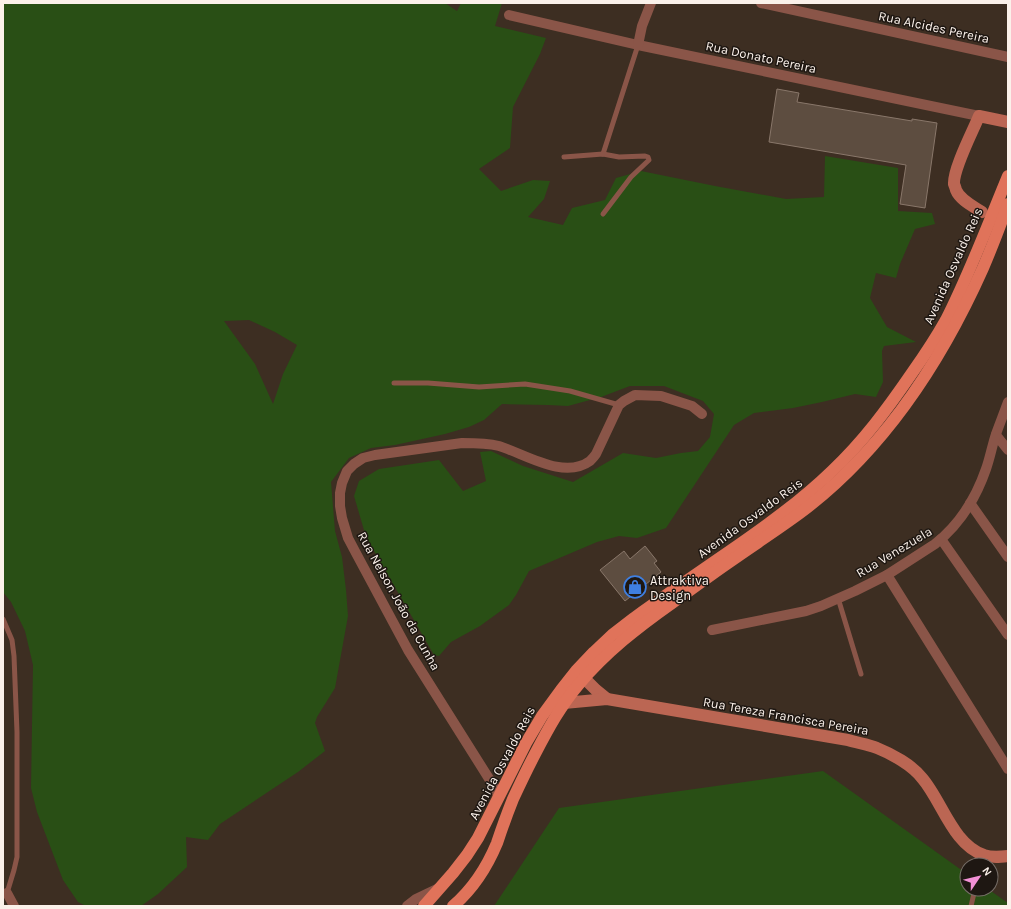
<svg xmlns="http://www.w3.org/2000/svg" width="1011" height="909" font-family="Karla,sans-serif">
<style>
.green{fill:#294f15;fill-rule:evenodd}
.building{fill:#5d4d40;stroke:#89776a}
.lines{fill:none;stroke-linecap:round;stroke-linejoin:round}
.lane{stroke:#8a5548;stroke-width:5}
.street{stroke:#8a5548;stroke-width:10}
.secondary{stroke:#bb6653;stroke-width:12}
.primary{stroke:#e0735a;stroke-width:12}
.labels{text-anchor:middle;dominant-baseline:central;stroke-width:3;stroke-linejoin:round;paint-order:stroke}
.street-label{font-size:13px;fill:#fbf1ea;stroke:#1e1712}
.poi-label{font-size:13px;fill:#fbf1ea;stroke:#1e1712;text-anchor:start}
</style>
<rect width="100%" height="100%" fill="#3d2e22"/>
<g class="green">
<path d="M3 3H445L457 11 461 3H502L495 26 546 38 540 54 513 107 510 148 479 169 501 191 533 180 550 181 544 199 528 217 563 225 572 208 605 200 616 178 641 171 715 186 786 199 824 197 825 156 898 168V211L932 213 935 224 915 229 900 264 896 278 876 273 870 298 887 327 916 342 884 346 882 351 883 382 876 397 855 394 822 402 793 408 754 413 734 425 666 528 637 538 619 536 597 542 529 571 516 595 509 605 480 626 451 642 439 656 434 655 366 537 354 496 359 481 379 469 439 460 463 491 486 481 480 452 491 451 523 466 573 482 623 453 656 458 681 453 698 451 710 437 714 414 703 401 664 386H630L601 397 568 406 548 405 502 404 484 420 469 427 445 434 395 445 371 448 349 458 331 482 335 531 342 557 346 590 348 616 335 688 317 717 315 723 325 751 298 772 220 824 208 840 186 837 187 867 158 894 141 906H86L78 902 63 880 37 812 31 788 33 665 25 631 11 602 3 592ZM249 320 275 332 297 345 283 374 273 404 255 364 224 321Z"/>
<polygon points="823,771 967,874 967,889 988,889 1008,903 1008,906 494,906 559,808"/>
</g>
<g class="building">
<polygon points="777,89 799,93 797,102 912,121 912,119 937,123 925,208 900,204 906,165 769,142"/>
<polygon points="645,546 657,561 654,563 661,572 625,601 600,570 624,551 630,559"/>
</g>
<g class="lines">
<g class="lane">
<polyline points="603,154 638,45"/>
<polyline points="564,157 603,154 619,157 645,156 648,157 649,160 631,177 603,214"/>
<polyline points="394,383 428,383 479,387 525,384 570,391 619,405"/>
<polyline points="838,598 861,674"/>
<polyline points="3,619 12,640 14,656 17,732 17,857 14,870 7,893"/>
<polyline points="981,865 983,855"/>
<polyline points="971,906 975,889"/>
</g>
<g class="street">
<polyline points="761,3 1008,57"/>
<polyline points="509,15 638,45 979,116"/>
<polyline points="638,45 642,26 651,3"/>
<polyline points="996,435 1008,450"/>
<polyline points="970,503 1008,557"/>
<polyline points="941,539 1008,635"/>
<polyline points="887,575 1008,769"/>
<path d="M712 630 806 611 821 606 855 591 887 575 935 544C959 525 976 498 986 469 990 458 992 446 996 434 1000 423 1004 413 1008 402"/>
<path d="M499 797 493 785 408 650 357 555 348 538 342 518 340 506V493L342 483 347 471 354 464 363 458 375 455 462 443C475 443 487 443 499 446 525 454 564 480 590 461 592 459 594 457 596 454L619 405 624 401 635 395 661 396 692 406 702 414"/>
<polyline points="7,893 14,906"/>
<polyline points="407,906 416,899 439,888"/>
</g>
<g class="secondary">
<path d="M982 212C973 206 960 200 956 190 956 189 954 184 954 184 953 169 973 131 979 116L1008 122"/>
<polyline points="584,678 596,690 607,699"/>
<path d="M564 703 607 699 848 740C857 743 868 744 877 748 892 754 912 765 922 778 942 801 953 845 984 855 992 858 1000 857 1008 856"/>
</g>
<g class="primary">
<path d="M424 906 453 873 467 855 478 838 526 743 542 716 561 690 576 671 594 652 612 635 634 618C666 595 698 573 730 551 766 526 801 501 832 471 863 442 888 408 912 373 924 356 936 338 946 320 970 273 988 224 1008 176"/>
<path d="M453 906C473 889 487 867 497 843 502 828 507 814 513 799 520 784 527 769 535 754 548 729 561 705 579 684 606 652 638 627 672 603 691 590 709 576 728 563 752 546 777 530 800 513 883 451 941 362 983 268 992 247 1000 226 1008 204"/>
</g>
</g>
<defs>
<g id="shop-ring" transform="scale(1.15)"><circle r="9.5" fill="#1e1712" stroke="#3f7fe0" stroke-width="1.5"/><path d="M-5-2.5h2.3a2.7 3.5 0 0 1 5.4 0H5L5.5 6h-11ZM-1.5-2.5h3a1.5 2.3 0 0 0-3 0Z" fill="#3f7fe0"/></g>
</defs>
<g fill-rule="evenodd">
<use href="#shop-ring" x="635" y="587"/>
</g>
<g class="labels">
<g class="street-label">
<text transform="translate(934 27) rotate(12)">Rua Alcides Pereira</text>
<text transform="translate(761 57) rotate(12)">Rua Donato Pereira</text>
<text transform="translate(953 266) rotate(-66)">Avenida Osvaldo Reis</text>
<text transform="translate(750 518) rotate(-36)">Avenida Osvaldo Reis</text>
<text transform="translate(894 552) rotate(-31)">Rua Venezuela</text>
<text transform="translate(399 601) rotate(61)">Rua Nelson João da Cunha</text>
<text transform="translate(786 716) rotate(10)">Rua Tereza Francisca Pereira</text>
<text transform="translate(502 763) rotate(-62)">Avenida Osvaldo Reis</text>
</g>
<g class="poi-label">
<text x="650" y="580">Attraktiva<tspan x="650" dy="15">Design</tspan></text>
</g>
</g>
<rect width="1011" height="909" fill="none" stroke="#fbf1ea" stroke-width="8"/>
<g transform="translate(979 877) rotate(55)"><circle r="19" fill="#1e1712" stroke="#766e68"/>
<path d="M0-3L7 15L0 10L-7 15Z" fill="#f391d6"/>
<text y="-6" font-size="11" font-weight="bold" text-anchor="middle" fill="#fbf1ea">N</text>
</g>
</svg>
